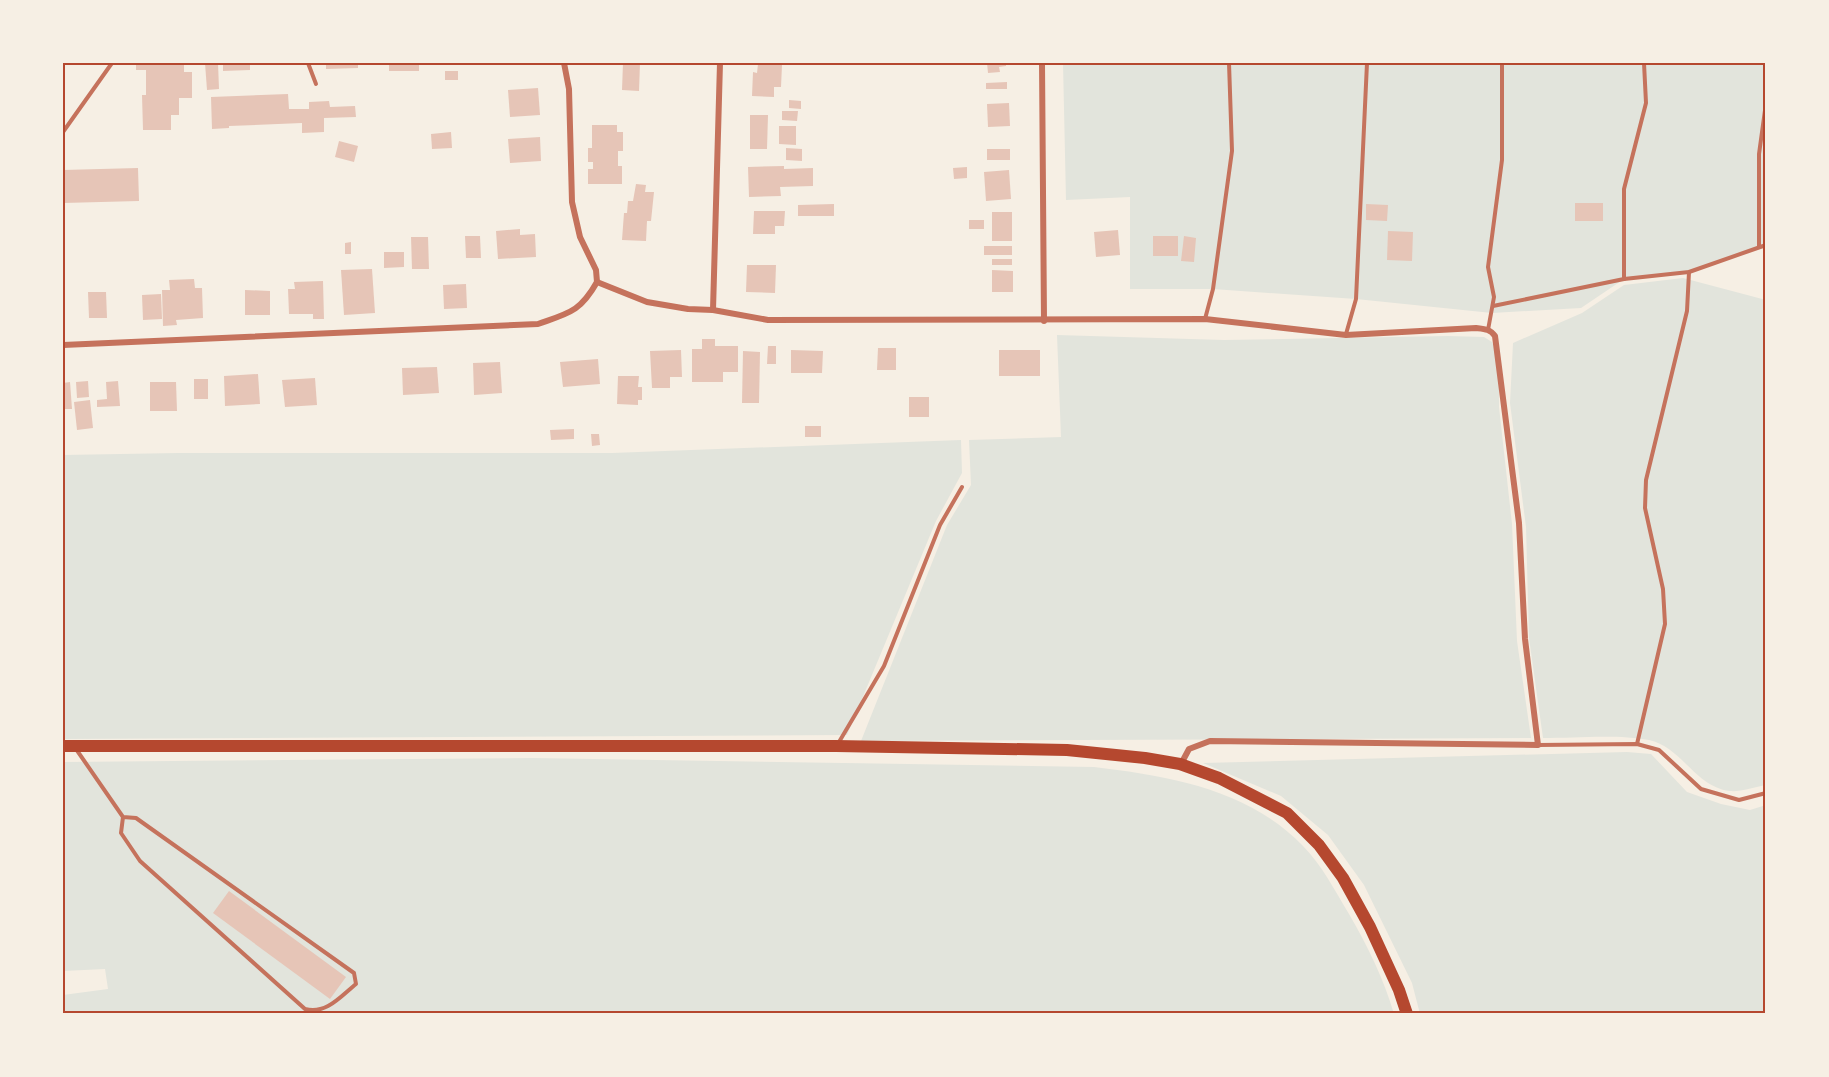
<svg xmlns="http://www.w3.org/2000/svg" width="1829" height="1077" font-family="'Source Sans 3',sans-serif">
<style>
.green{fill:#e2e4dc}
.building{fill:#e6c5b7}
.lines{fill:none;stroke-linecap:round;stroke-linejoin:round}
.service{stroke:#c5725c;stroke-width:4}
.minor{stroke:#c5725c;stroke-width:6}
.primary{stroke:#b5482f;stroke-width:12}
.neatline{fill:none;stroke:#b5482f;stroke-width:2}
</style>
<rect width="100%" height="100%" fill="#f6efe4"/>
<g class="green">
<polygon points="1063,63 1766,63 1766,245 1689,272 1624,279 1581,308 1492,313 1356,299 1213,289 1130,289 1130,197 1066,200"/>
<path d="M1683 278 1766 300V785C1755 787 1740 792 1730 791 1695 787 1682 747 1649 740 1618 734 1575 738 1543 738L1529 638 1526 527 1510 403 1513 343 1582 313 1624 285Z"/>
<polygon points="1057,335 1224,340 1448,336 1484,337 1492,342 1499,362 1499,407 1512,524 1517,641 1531,738 861,741 947,525 971,485 969,440 1061,437"/>
<polygon points="961,440 962,473 936,521 847,735 63,739 63,455 178,453 612,453"/>
<polygon points="1627,752 1651,754 1687,792 1721,804 1750,810 1766,805 1766,1014 1420,1014 1412,983 1364,885 1328,835 1281,796 1203,763"/>
<path d="M532 758 1094 767C1169 776 1248 789 1303 846 1322 865 1335 891 1349 914 1367 945 1384 979 1394 1014H63V995L108 989 105 969 63 971V762Z"/>
</g>
<g class="building">
<polygon points="136,63 184,63 184,72 192,72 192,98 179,98 179,115 171,115 171,130 143,130 142,95 146,95 146,70 136,70"/>
<polygon points="205,63 218,63 219,89 207,90"/>
<polygon points="223,63 250,63 250,70 223,71"/>
<polygon points="326,63 358,63 358,68 326,69"/>
<rect x="389" y="63" width="30" height="8"/>
<polygon points="623,63 640,63 639,91 622,90"/>
<polygon points="987,63 1006,63 1006,66 999,67 1000,72 988,73"/>
<polygon points="758,64 782,65 781,87 774,87 774,97 752,96 753,72 757,73"/>
<rect x="445" y="71" width="13" height="9"/>
<polygon points="1007,82 1007,89 986,89 986,83"/>
<polygon points="538,88 540,115 510,117 508,90"/>
<polygon points="288,94 289,109 309,109 309,102 329,101 330,107 355,106 356,117 324,118 324,132 302,133 302,123 229,126 229,128 212,129 211,97"/>
<polygon points="789,100 801,101 801,109 789,108"/>
<polygon points="1009,103 1010,126 988,127 987,104"/>
<polygon points="782,111 798,111 797,121 782,120"/>
<polygon points="750,115 768,115 767,149 750,149"/>
<polygon points="592,125 617,125 617,132 623,132 623,151 618,151 618,166 622,166 622,184 588,184 588,169 593,169 593,162 588,162 588,148 592,148"/>
<polygon points="779,126 796,126 796,145 779,144"/>
<polygon points="451,132 452,148 432,149 431,134"/>
<polygon points="540,137 541,161 510,163 508,139"/>
<polygon points="339,141 358,146 354,162 335,157"/>
<polygon points="786,148 802,149 802,161 786,160"/>
<rect x="987" y="149" width="23" height="11"/>
<polygon points="784,166 784,169 813,168 813,186 780,187 781,196 749,197 748,167"/>
<polygon points="967,167 967,178 954,179 953,168"/>
<polygon points="138,168 139,201 63,203 63,170"/>
<polygon points="1009,170 1011,199 986,201 984,172"/>
<polygon points="636,184 646,185 645,192 654,192 651,221 647,221 646,241 622,240 624,213 627,213 628,201 633,201"/>
<rect x="1575" y="203" width="28" height="18"/>
<polygon points="834,204 834,216 798,216 798,205"/>
<polygon points="1366,204 1388,205 1387,221 1366,220"/>
<polygon points="754,211 785,211 784,226 775,226 775,234 753,234"/>
<rect x="992" y="212" width="20" height="29"/>
<rect x="969" y="220" width="15" height="9"/>
<polygon points="520,229 520,235 535,234 536,257 498,259 496,231"/>
<polygon points="1118,230 1120,255 1096,257 1094,232"/>
<polygon points="1388,231 1413,232 1412,261 1387,260"/>
<polygon points="465,236 480,236 481,258 466,258"/>
<rect x="1153" y="236" width="25" height="20"/>
<polygon points="1184,236 1196,238 1194,262 1181,261"/>
<polygon points="411,237 428,237 429,269 412,269"/>
<polygon points="351,242 351,254 345,254 345,243"/>
<rect x="984" y="246" width="28" height="9"/>
<polygon points="384,252 404,252 404,267 384,268"/>
<rect x="992" y="259" width="20" height="6"/>
<polygon points="747,265 776,265 775,293 746,292"/>
<polygon points="372,269 375,313 344,315 341,270"/>
<polygon points="992,270 1013,271 1013,292 992,292"/>
<polygon points="194,279 195,288 202,288 203,318 176,320 177,325 163,326 162,290 170,290 169,280"/>
<polygon points="323,281 324,319 313,319 313,314 289,314 288,289 295,289 294,282"/>
<polygon points="466,284 467,308 444,309 443,285"/>
<polygon points="245,290 270,291 270,315 245,315"/>
<polygon points="88,292 106,292 107,318 89,318"/>
<polygon points="161,294 162,319 143,320 142,295"/>
<polygon points="702,339 715,339 715,346 738,346 738,372 723,372 723,382 692,382 692,349 702,349"/>
<polygon points="768,346 776,346 776,364 767,364"/>
<polygon points="878,348 896,348 896,370 877,370"/>
<polygon points="681,350 682,377 670,377 670,388 652,388 650,351"/>
<polygon points="791,350 823,351 822,373 791,373"/>
<rect x="999" y="350" width="41" height="26"/>
<polygon points="743,351 760,352 759,403 742,403"/>
<polygon points="598,359 600,384 563,387 560,362"/>
<polygon points="500,362 502,393 474,395 473,363"/>
<polygon points="437,367 439,393 403,395 402,368"/>
<polygon points="258,374 260,404 225,406 224,376"/>
<polygon points="618,376 639,376 638,387 642,387 642,400 638,400 638,405 617,404"/>
<polygon points="315,378 317,405 285,407 282,380"/>
<rect x="194" y="379" width="14" height="20"/>
<polygon points="88,381 89,397 77,398 76,382"/>
<polygon points="118,381 120,406 97,407 97,400 107,399 106,382"/>
<polygon points="70,382 72,409 63,409 63,383"/>
<polygon points="150,382 176,382 177,411 150,411"/>
<rect x="909" y="397" width="20" height="20"/>
<polygon points="90,400 93,428 77,430 74,402"/>
<rect x="805" y="426" width="16" height="11"/>
<polygon points="574,429 574,439 551,440 550,430"/>
<polygon points="591,434 599,434 600,445 592,446"/>
<polygon points="229,891 346,977 330,999 213,913"/>
</g>
<g class="lines">
<g class="service">
<polyline points="308,63 316,84"/>
<polyline points="63,132 112,63"/>
<polyline points="1759,246 1759,154 1766,103"/>
<polyline points="1624,279 1624,189 1646,103 1644,63"/>
<polyline points="1493,306 1624,279 1689,272 1766,245"/>
<polyline points="1205,319 1213,289 1232,151 1229,63"/>
<polyline points="1488,330 1494,297 1488,267 1502,160 1502,63"/>
<polyline points="1346,334 1356,299 1367,63"/>
<polyline points="839,742 884,666 940,525 962,487"/>
<polyline points="1637,744 1665,624 1663,589 1645,508 1646,480 1687,311 1689,272"/>
<polyline points="1538,745 1637,744 1659,750 1701,789 1739,800 1766,793"/>
<path d="M76 749 123 817 136 818 354 973 356 984C341 996 326 1015 305 1009L140 861 121 833 123 817"/>
</g>
<g class="minor">
<polyline points="564,63 569,89 572,202 580,237 596,270 597,282"/>
<polyline points="1042,63 1044,321"/>
<polyline points="713,310 720,63"/>
<path d="M63 345 538 324C569 313 580 312 597 282L647 302 688 309 713 310 768 320 1205 319 1346 335 1476 328C1485 329 1490 329 1495 336L1519 523 1525 639 1538 745 1210 741 1189 749 1181 764"/>
</g>
<polyline class="primary" points="63,746 836,746 1067,750 1145,758 1180,764 1219,778 1287,813 1319,845 1343,878 1370,927 1399,990 1407,1014"/>
</g>
<rect width="1829" height="1077" fill="none" stroke="#f6efe4" stroke-width="129"/>
<rect x="64" y="64" width="1700" height="948" class="neatline"/>
</svg>
